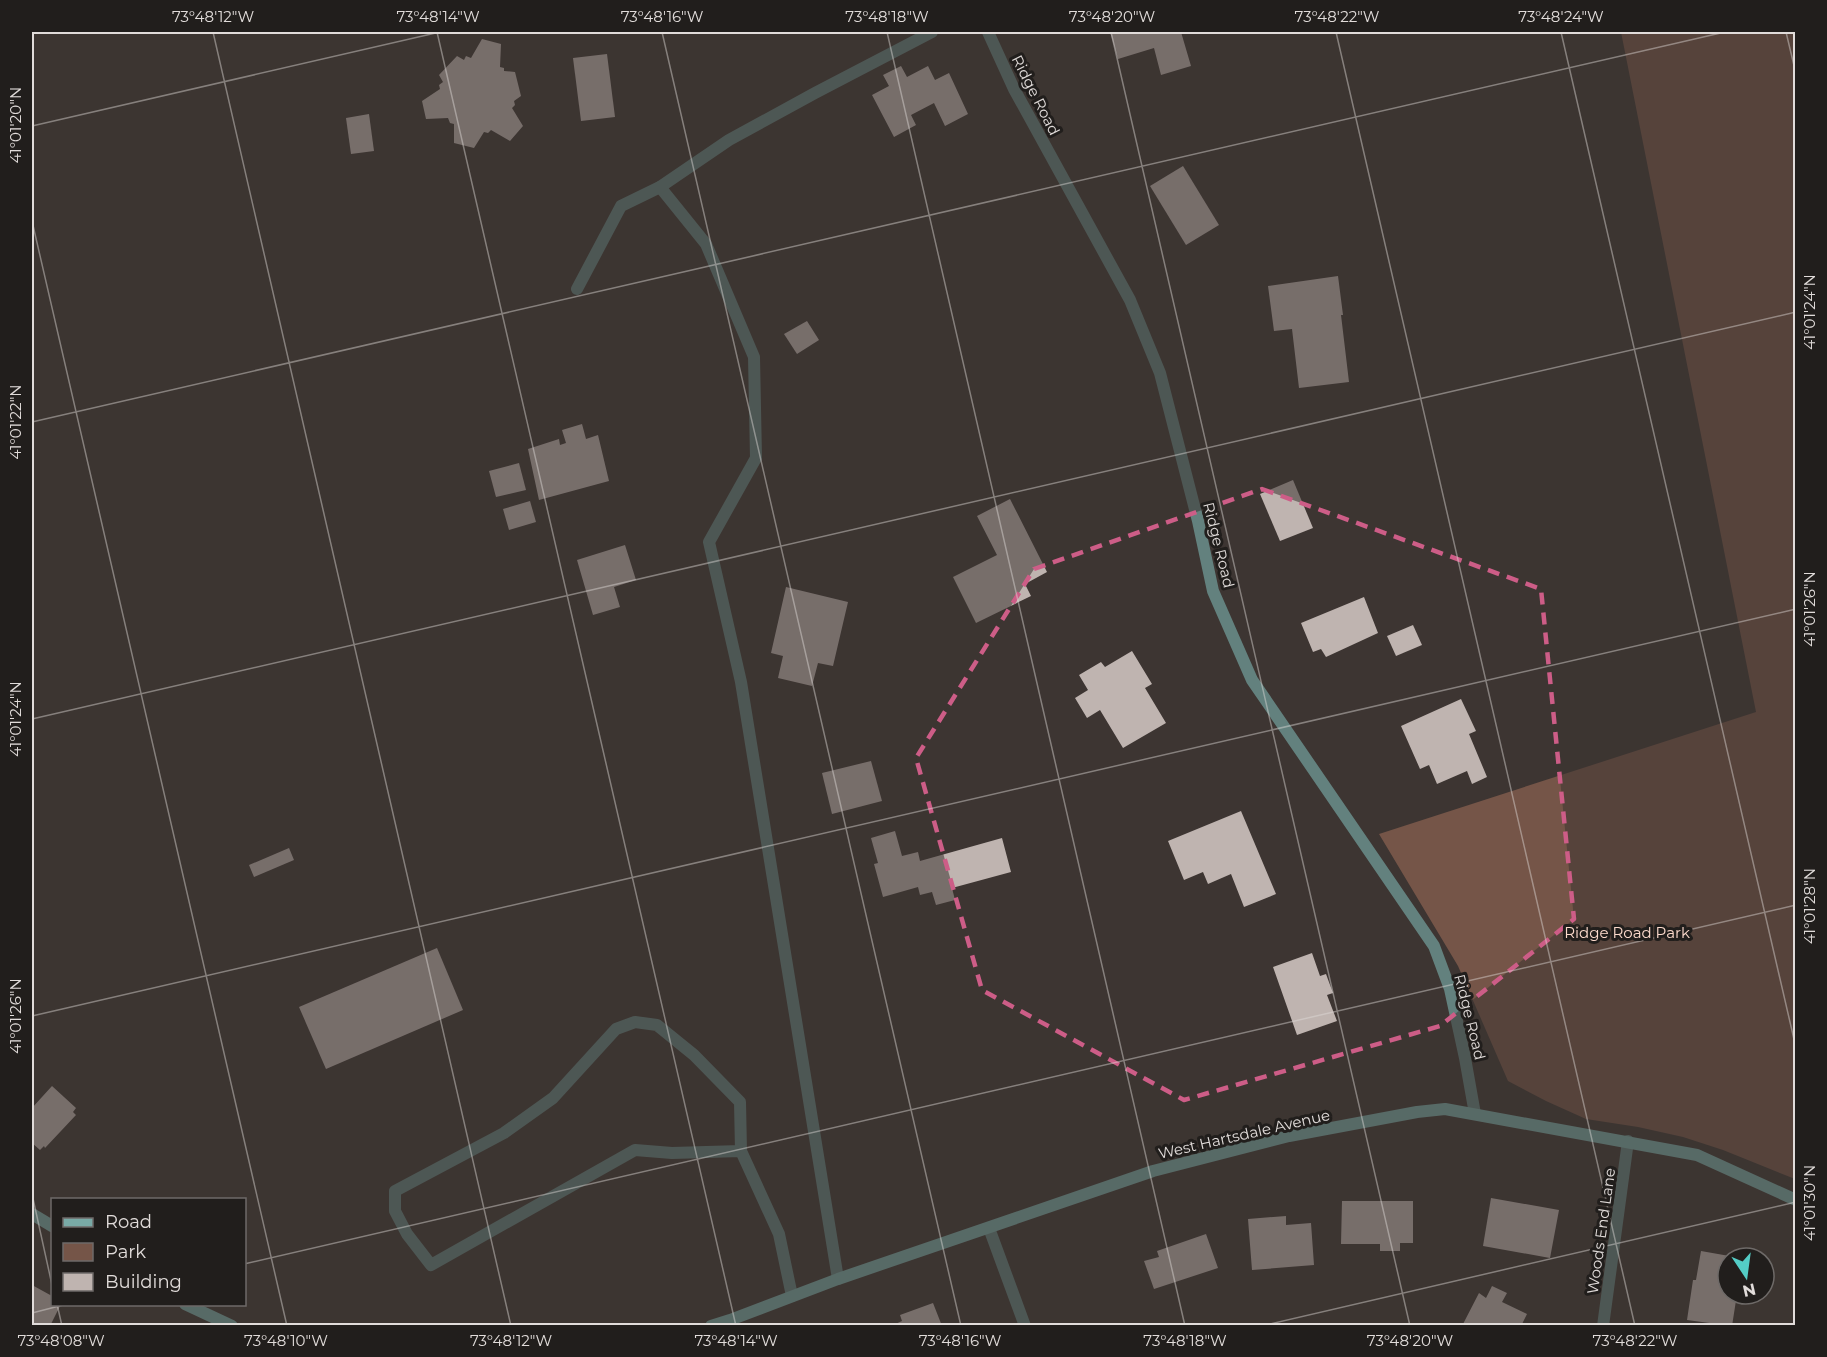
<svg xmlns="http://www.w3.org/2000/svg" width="1827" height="1357" font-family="Montserrat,sans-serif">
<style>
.green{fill:#755548}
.building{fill:#bfb4b0}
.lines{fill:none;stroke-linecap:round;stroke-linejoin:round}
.service{stroke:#63817e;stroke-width:12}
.minor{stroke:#63817e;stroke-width:12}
.tertiary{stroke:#63817e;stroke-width:12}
.secondary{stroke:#79aaa6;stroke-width:12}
.marked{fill:none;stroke:#cd5d87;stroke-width:4.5;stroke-dasharray:12 8;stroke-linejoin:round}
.ticks{fill:none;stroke:#e1dcda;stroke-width:1.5;stroke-opacity:0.45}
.labels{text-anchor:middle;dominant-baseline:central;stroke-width:6;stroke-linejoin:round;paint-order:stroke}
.street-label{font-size:15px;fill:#e1dcda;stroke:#211e1c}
.park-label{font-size:15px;fill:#fcdacc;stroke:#211e1c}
.neatline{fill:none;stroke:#e1dcda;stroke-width:2}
.ticks-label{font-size:15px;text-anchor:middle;fill:#e1dcda}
</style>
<rect width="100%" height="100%" fill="#3d3532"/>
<polygon class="green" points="1621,32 1795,32 1795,1179 1723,1150 1683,1137 1638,1127 1586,1119 1546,1101 1508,1081 1458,966 1379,834 1756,712"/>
<g class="building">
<polygon points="1110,32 1150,32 1151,34 1159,32 1181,32 1191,66 1161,75 1154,48 1118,59"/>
<polygon points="482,39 501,44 500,67 504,68 504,71 515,72 521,96 514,101 515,105 512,108 523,126 510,141 491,130 488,133 484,132 474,148 454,143 454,124 450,123 448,118 426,119 422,101 440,89 439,85 443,82 439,75 457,56 464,60 466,56 471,58"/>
<polygon points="607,54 615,117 581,121 573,58"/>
<polygon points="901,66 907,77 928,66 935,80 949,73 968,114 945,126 934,103 911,115 916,125 894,137 872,95 889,86 883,75"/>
<polygon points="369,114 374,151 351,154 346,118"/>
<polygon points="1183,166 1219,225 1186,245 1150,186"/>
<polygon points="1338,276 1343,315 1341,315 1349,382 1299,388 1292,329 1274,331 1268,286"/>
<polygon points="807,321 819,340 797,354 784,334"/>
<polygon points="582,424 586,439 598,435 609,481 539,500 528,449 559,439 560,445 566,443 562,430"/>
<polygon points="519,463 526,490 496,497 489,471"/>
<polygon points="1293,480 1313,528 1280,541 1260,494"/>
<polygon points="1010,499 1047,572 1025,584 1031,596 976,623 953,577 997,555 977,516"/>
<polygon points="530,501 536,522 509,530 503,509"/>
<polygon points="625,545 636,580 614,587 620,607 593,615 577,560"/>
<polygon points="786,587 848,602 833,666 818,663 812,686 778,678 783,656 771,653"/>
<polygon points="1364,597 1378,633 1326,657 1321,649 1313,652 1301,623"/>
<polygon points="1413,625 1422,645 1396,656 1387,636"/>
<polygon points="1132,651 1152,684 1145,688 1166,723 1123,748 1100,710 1087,718 1075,698 1088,690 1079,675 1101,662 1105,667"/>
<polygon points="1461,699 1476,731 1469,734 1487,777 1472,784 1467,771 1437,784 1429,765 1420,769 1401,726"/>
<polygon points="871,761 882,801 832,814 822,773"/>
<polygon points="1241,811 1276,894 1244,907 1231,874 1208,884 1203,872 1184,880 1168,841"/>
<polygon points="895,831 902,856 918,852 920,861 1002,838 1011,872 952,888 955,900 936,905 932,892 920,895 918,887 883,897 874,864 878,863 871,838"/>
<polygon points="289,848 294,860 254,877 249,865"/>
<polygon points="437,948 463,1010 326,1069 299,1007"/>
<polygon points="1312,953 1320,976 1326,974 1333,993 1327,995 1337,1021 1297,1035 1273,967"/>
<polygon points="52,1086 76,1108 73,1112 76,1115 45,1148 44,1146 40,1150 32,1143 32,1108"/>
<polygon points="1491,1198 1559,1210 1550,1258 1483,1246"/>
<polygon points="1342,1201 1413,1201 1413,1243 1400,1243 1400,1251 1380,1251 1380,1244 1341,1244"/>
<polygon points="1286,1216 1286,1225 1311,1223 1314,1265 1252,1270 1248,1219"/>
<polygon points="1206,1234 1218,1268 1154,1289 1144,1261 1159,1257 1157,1251"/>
<polygon points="1701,1251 1735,1257 1728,1258 1728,1294 1737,1294 1732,1326 1687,1320 1693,1280 1696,1280"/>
<polygon points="32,1285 52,1296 52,1304 61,1304 50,1326 32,1326"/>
<polygon points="1492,1286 1507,1293 1502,1302 1527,1314 1521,1326 1462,1326 1479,1293 1486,1298"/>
<polygon points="933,1303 942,1326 891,1326 902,1321 900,1315"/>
</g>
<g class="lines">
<polyline class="service" points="741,1151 672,1153 635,1150 431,1265 407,1234 395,1211 395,1191 504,1133 553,1098 616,1029 635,1022 657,1025 694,1055 740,1102 741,1151 779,1234 792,1296"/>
<g class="minor">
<polyline points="660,187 706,244 754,357 756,458 709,542 741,682 838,1279"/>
<polyline points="577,289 621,206 660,187 729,140 815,93 932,32"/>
<polyline points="989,1228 1025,1326"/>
<polyline points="1603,1326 1628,1141"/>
</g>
<polyline class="tertiary" points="988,32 1014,89 1130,300 1160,373 1198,521 1213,591 1252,680 1434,946 1450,989 1465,1058 1475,1114"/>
<g class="secondary">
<polyline points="32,1214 52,1226"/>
<polyline points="185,1304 232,1326"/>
<polyline points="711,1326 730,1320 838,1279 1153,1171 1289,1136 1417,1112 1445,1109 1697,1155 1796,1200"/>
</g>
</g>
<path d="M0 0H1827V1357H0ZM1262 489 1541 589 1574 919 1440 1026 1184 1100 982 990 916 758 1034 569Z" fill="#3d3532" fill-opacity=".55" fill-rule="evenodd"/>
<path class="marked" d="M1262 489 1541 589 1574 919 1440 1026 1184 1100 982 990 916 758 1034 569Z"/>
<path class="ticks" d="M213 32 511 1326M437 32 736 1326M662 32 961 1326M887 32 1185 1326M1111 32 1410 1326M1336 32 1635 1326M1561 32 1796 1048M1786 32 1796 74M32 126 440 32M32 221 287 1326M32 422 1725 32M32 719 1796 312M32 1016 1796 609M32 1194 52 1285M244 1264 1796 905M57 1304 62 1326M32 1313 67 1304M1261 1326 1796 1202"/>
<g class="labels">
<g class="street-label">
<text transform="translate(1036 95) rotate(63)">Ridge Road</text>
<text transform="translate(1219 545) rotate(76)">Ridge Road</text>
<text transform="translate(1470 1017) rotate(76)">Ridge Road</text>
<text transform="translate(1244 1134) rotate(-13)">West Hartsdale Avenue</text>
<text transform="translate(1601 1231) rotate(-82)">Woods End Lane</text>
</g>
<g class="park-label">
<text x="1627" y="932">Ridge Road Park</text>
</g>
</g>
<rect width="1827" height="1357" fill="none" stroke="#211e1c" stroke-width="66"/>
<rect x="51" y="1198" width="195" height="108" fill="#211e1c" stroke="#6e6a68" stroke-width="1.5"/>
<rect x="63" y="1218" width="30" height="9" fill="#79aaa6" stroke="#6e6a68" stroke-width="1.5"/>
<text x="105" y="1228" font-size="18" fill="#e1dcda">Road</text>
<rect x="63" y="1243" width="30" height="18" fill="#755548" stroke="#6e6a68" stroke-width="1.5"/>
<text x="105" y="1258" font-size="18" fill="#e1dcda">Park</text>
<rect x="63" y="1273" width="30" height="18" fill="#bfb4b0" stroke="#6e6a68" stroke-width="1.5"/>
<text x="105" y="1288" font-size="18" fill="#e1dcda">Building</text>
<g transform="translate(1746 1276) rotate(167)"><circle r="28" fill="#211e1c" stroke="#6e6a68" stroke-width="1.5"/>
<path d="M0-4.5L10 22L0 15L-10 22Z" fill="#54cdc6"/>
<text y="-9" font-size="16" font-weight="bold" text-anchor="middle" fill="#e1dcda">N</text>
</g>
<rect x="33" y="33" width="1761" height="1291" class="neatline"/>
<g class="ticks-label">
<text x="213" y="22">73°48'12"W</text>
<text x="438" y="22">73°48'14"W</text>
<text x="662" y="22">73°48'16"W</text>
<text x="887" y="22">73°48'18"W</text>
<text x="1112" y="22">73°48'20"W</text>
<text x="1337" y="22">73°48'22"W</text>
<text x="1561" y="22">73°48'24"W</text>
<text transform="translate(16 125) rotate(-90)" y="5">41°01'20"N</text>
<text transform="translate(1810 312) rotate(-90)" y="5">41°01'24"N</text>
<text transform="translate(16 422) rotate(-90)" y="5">41°01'22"N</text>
<text transform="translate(1810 609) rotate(-90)" y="5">41°01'26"N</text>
<text transform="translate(16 719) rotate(-90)" y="5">41°01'24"N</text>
<text transform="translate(1810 906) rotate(-90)" y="5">41°01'28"N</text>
<text transform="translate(16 1016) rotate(-90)" y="5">41°01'26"N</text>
<text transform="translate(1810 1203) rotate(-90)" y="5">41°01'30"N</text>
<text x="61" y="1346">73°48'08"W</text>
<text x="286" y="1346">73°48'10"W</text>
<text x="511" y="1346">73°48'12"W</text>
<text x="736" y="1346">73°48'14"W</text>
<text x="960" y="1346">73°48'16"W</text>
<text x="1185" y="1346">73°48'18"W</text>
<text x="1410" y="1346">73°48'20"W</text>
<text x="1635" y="1346">73°48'22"W</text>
</g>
</svg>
